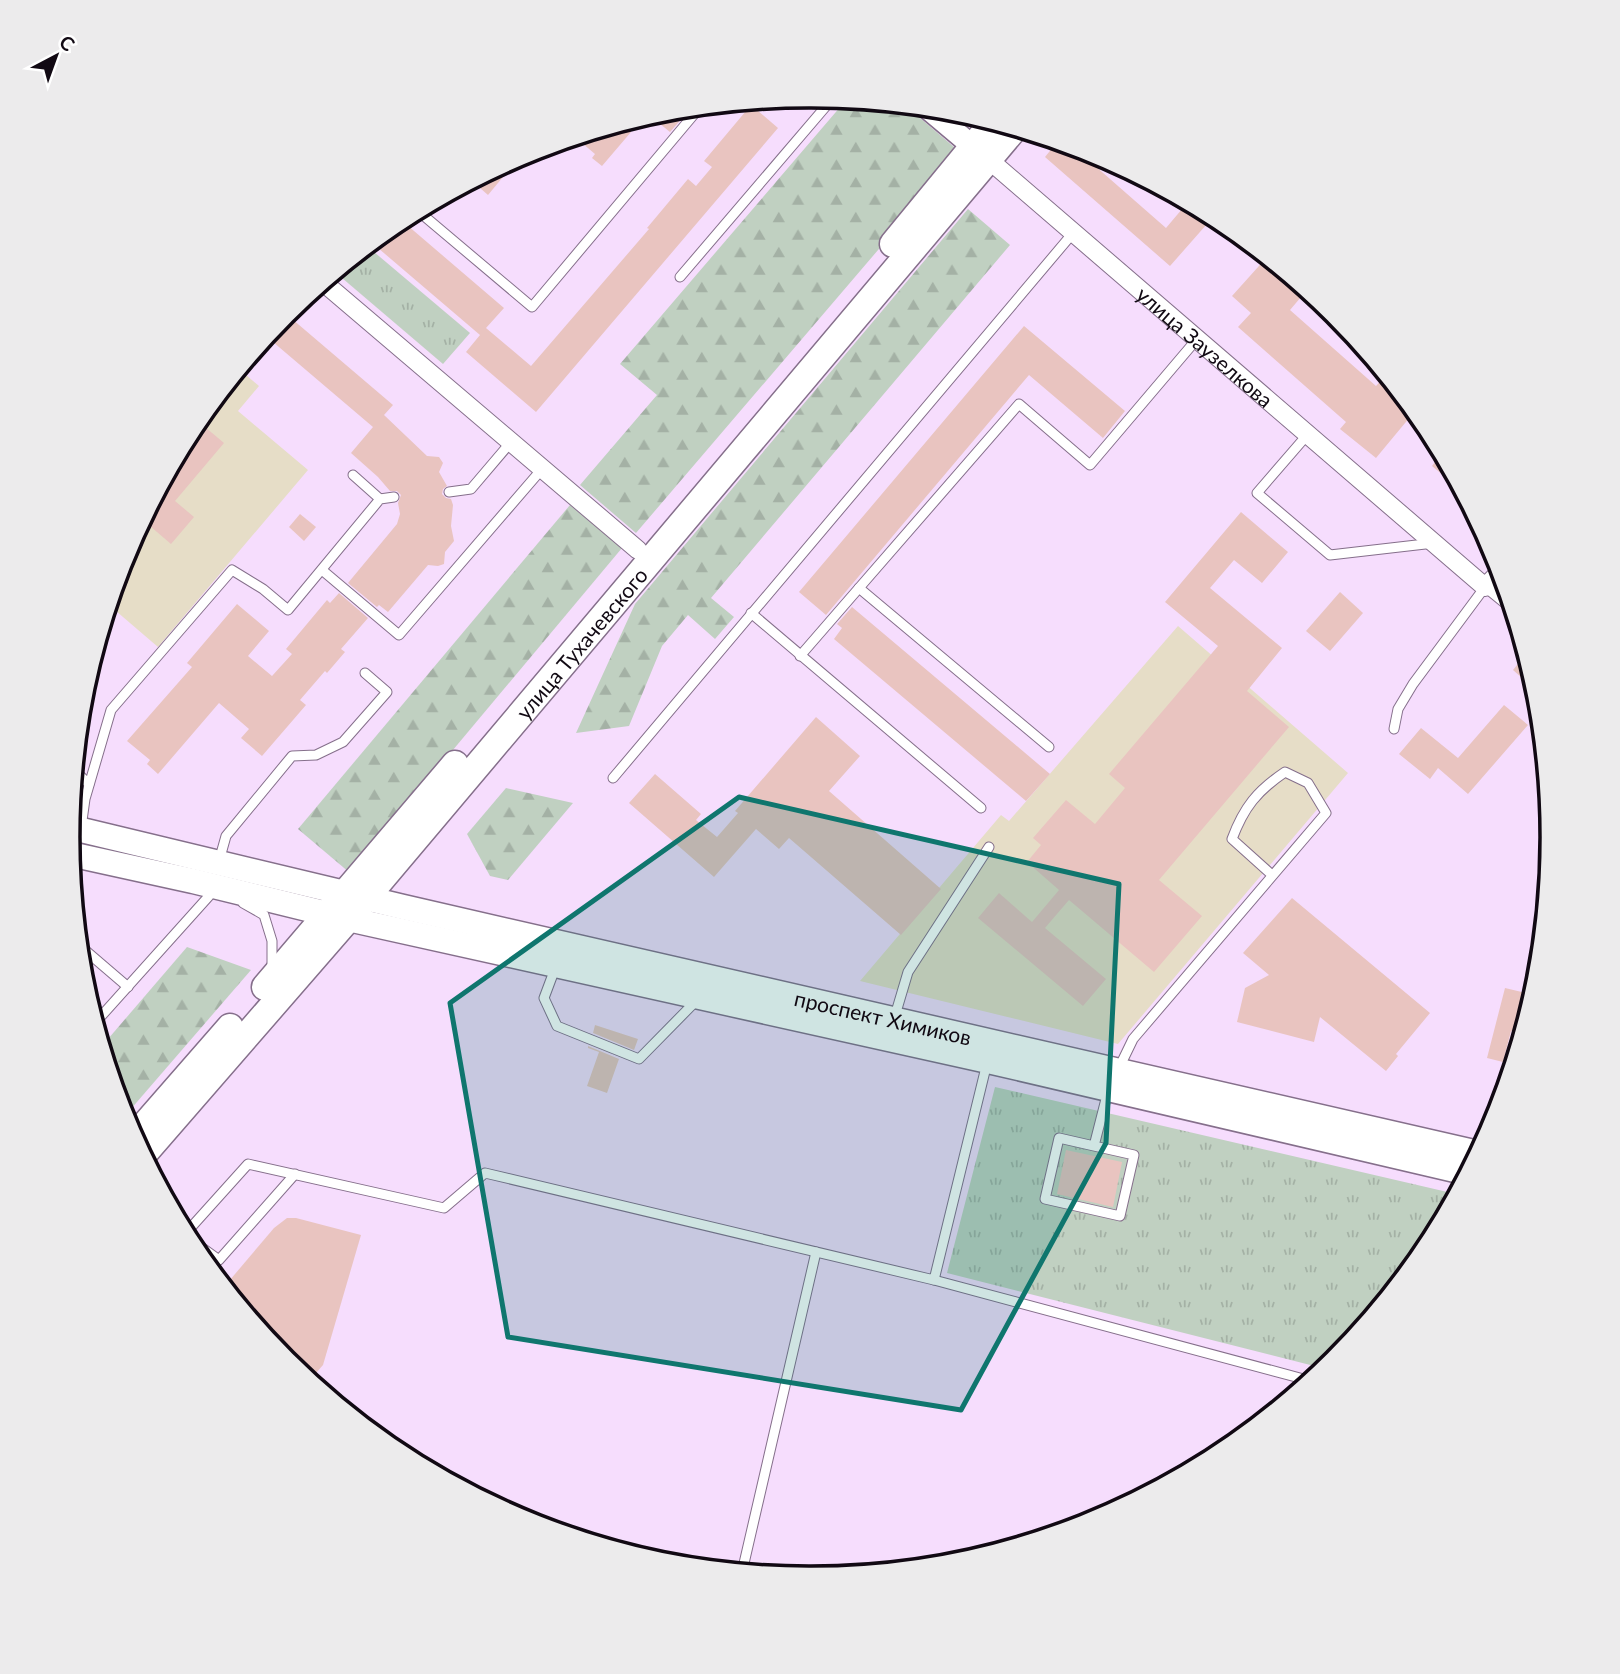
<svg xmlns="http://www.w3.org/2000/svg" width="1620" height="1674" font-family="Lato,sans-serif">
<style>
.education{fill:#e6ddc7}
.grass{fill:url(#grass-tufts)}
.forest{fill:url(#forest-firs)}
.building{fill:#e9c4c0}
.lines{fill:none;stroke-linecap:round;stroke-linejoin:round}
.service-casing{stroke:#856f8b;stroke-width:11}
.minor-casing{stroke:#856f8b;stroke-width:20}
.tertiary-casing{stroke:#856f8b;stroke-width:24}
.secondary-casing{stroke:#856f8b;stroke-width:27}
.primary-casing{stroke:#856f8b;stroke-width:29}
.service{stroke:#fff;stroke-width:9}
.minor{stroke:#fff;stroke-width:18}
.tertiary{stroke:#fff;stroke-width:21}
.secondary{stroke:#fff;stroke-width:24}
.primary{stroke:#fff;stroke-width:26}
.marked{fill:#0f766e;fill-opacity:0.2;stroke:#0f766e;stroke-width:5;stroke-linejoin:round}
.labels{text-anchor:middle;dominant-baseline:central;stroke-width:5;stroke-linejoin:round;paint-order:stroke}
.street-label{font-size:21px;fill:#110913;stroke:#fff}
.rim{fill:none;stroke:#110913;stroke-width:3.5}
</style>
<defs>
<pattern id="grass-tufts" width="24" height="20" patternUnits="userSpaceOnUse" patternTransform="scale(1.75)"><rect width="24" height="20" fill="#c0d0c1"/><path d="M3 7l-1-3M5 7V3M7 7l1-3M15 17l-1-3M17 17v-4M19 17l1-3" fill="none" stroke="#a4b1a5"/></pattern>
<pattern id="forest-firs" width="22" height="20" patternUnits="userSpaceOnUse" patternTransform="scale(1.75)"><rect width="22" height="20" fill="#c0d0c1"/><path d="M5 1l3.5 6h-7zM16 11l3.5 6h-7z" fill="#a4b1a5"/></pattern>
</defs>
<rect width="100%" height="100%" fill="#f6ddfd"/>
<g class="education">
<polygon points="239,369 259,386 238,411 308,470 158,647 109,605 125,553 193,425"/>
<polygon points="1178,626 1348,773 1118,1044 860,981 1001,815 1009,821"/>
</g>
<g class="grass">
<polygon points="367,246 470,333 443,364 335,272"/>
<polygon points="995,1087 1456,1194 1427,1249 1363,1326 1358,1326 1349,1344 1326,1369 947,1273"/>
</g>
<g class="forest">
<polygon points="847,99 905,105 961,153 636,533 580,485 657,395 620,364"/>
<polygon points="968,209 1010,245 711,598 734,617 715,639 688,615 662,646 629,726 576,733 635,604"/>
<polygon points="570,505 622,548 350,873 298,829"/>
<polygon points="506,788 573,803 508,880 490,876 467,834"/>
<polygon points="187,947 251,970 124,1117 102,1046"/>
</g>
<g class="building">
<polygon points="751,105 778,128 536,412 466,352 480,335 371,242 400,219 504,308 486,328 531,366 649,229 647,228 688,179 696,186 712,167 704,161"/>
<polygon points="666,109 675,109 684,116 670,132 649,115"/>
<polygon points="621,123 631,132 602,166 592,158 595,154 575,137"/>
<polygon points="1058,141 1092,151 1086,158 1166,228 1188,202 1214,216 1170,266 1045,157"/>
<polygon points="522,154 488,195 472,181"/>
<polygon points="1267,257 1307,290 1290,310 1376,386 1386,375 1415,411 1376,458 1340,429 1346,422 1238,327 1251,313 1232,296"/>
<polygon points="285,313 393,405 384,415 427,456 439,457 443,463 439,472 447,486 443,489 442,494 446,498 451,499 453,505 451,526 454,541 445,552 444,564 438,566 428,565 388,612 379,605 377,607 348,583 397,524 400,514 398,503 401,495 397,491 390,491 378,477 351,453 373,427 266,336"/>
<polygon points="1024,326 1125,411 1103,438 1029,375 826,615 799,592"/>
<polygon points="199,422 224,443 175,501 194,517 171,544 143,520 188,435"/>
<polygon points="1442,453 1461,490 1432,466"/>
<polygon points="1241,512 1288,552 1262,583 1234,560 1210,588 1282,648 1247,691 1289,727 1159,880 1202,916 1154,972 1069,900 1045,928 1106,979 1083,1006 978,918 999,893 1032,922 1059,890 1027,862 1041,845 1033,838 1066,800 1095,824 1125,788 1109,774 1218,646 1165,602"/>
<polygon points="300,514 316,527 304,541 289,527"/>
<polygon points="1340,592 1363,613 1330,651 1306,631"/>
<polygon points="339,593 368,618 341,649 345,652 327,673 325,671 300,700 306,705 262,756 241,738 249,729 219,703 158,774 147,764 150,760 127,741 192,667 187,663 237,604 269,631 248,656 272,676 292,654 286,649 327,600 330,603"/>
<polygon points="852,607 1050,774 1026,801 834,639 842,628 837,624"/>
<polygon points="1526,654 1532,676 1537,691 1513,670"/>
<polygon points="1504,705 1528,725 1468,794 1438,768 1430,779 1399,754 1421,728 1458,758"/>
<polygon points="816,717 860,756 829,791 941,889 901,935 789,838 779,849 756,829 714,877 629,803 655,774 701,814 696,820 717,837 738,813 735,811"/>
<polygon points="1292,898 1430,1013 1396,1054 1398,1056 1386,1071 1320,1017 1314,1042 1237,1022 1245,988 1269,975 1243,953"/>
<polygon points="1505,988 1534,995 1522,1034 1511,1031 1503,1062 1487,1058"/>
<polygon points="595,1025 638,1039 634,1050 593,1033"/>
<polygon points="588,1046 619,1059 607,1093 587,1086 599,1052 588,1048"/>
<polygon points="1066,1150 1122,1162 1113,1207 1057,1194"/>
<polygon points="287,1218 296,1218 361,1235 323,1365 309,1381 285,1361 224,1287 274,1228"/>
</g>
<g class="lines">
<g class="service-casing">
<g id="service">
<polyline points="417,210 532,307 701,106"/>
<polyline points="680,277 833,98"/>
<polyline points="1308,434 1257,493 1330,555 1434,543"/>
<polyline points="353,475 380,499"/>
<polyline points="449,492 471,489 511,442"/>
<polyline points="322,570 399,635 542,469"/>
<polyline points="751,613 981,808"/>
<polyline points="800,656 859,588"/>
<polyline points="1539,727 1541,725"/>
<polyline points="1394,729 1398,709 1413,684 1485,587 1512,609"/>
<polyline points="1049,747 859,588 1019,404 1090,465 1197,339"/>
<polyline points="75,771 89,784"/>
<polyline points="613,778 1073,233"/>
<polyline points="81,828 85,799 111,710 232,570 263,589 288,610 380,499 394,497"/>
<polyline points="219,861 226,836 292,756 316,755 343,742 387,692 365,673"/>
<polyline points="243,903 264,915 272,941 272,971"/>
<polyline points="79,945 128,987"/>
<polyline points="556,966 544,998 557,1026 639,1059 696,1001"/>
<polyline points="894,1019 908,972 989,847"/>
<polyline points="95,1023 209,896"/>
<path d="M1118 1070 1133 1039 1326 813 1308 783 1285 772C1257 791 1244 807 1232 839L1272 875"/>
<polyline points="1094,1146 1134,1155 1120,1216 1045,1199 1059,1138 1094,1146 1108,1091"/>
<polyline points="185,1234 248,1164 444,1208 485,1173 934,1280 987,1063"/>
<polyline points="187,1237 219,1260 295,1174"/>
<polyline points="934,1280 1311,1381"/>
<polyline points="742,1572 816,1252"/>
</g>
</g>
<g class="minor-casing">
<g id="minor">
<path id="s1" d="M988 159 1485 587 1501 571"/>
<polyline points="323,282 638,550"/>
</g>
</g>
<g class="tertiary-casing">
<polyline id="tertiary" points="926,107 983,155"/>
</g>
<g class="secondary-casing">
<g id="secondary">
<path id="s2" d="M69 827 403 907 1478 1153"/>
<polyline points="70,854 193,881 348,919 988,1061 1468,1173"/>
</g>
</g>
<g class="primary-casing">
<g id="primary">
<polyline points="893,244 994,121"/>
<polyline points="265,987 455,764"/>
<polyline points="134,1137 230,1027"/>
<path id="s3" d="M143 1155 348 919 1015 128"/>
</g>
</g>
<use href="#service" class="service"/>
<use href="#minor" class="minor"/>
<use href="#tertiary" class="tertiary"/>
<use href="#secondary" class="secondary"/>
<use href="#primary" class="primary"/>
</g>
<path class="marked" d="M739 797 1119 884 1106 1143 961 1410 508 1337 450 1003Z"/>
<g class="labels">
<g class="street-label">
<text stroke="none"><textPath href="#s1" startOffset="287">улица Заузелкова</textPath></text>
<text stroke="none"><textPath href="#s3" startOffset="674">улица Тухачевского</textPath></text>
<text stroke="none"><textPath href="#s2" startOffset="836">проспект Химиков</textPath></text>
</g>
</g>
<path d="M0 0H1620V1674H0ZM809 108H811A729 729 0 0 1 1540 837V837A729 729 0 0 1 811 1566H809A729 729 0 0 1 80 837V837A729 729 0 0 1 809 108Z" fill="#ecebec" fill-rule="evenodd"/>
<path class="rim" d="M809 108H811A729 729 0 0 1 1540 837V837A729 729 0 0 1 811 1566H809A729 729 0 0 1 80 837V837A729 729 0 0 1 809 108Z"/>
<g transform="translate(56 56) rotate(41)" stroke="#ffffff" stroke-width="5" paint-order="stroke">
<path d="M0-5L12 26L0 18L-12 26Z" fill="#110913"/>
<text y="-10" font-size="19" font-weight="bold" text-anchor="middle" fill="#110913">С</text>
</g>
</svg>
